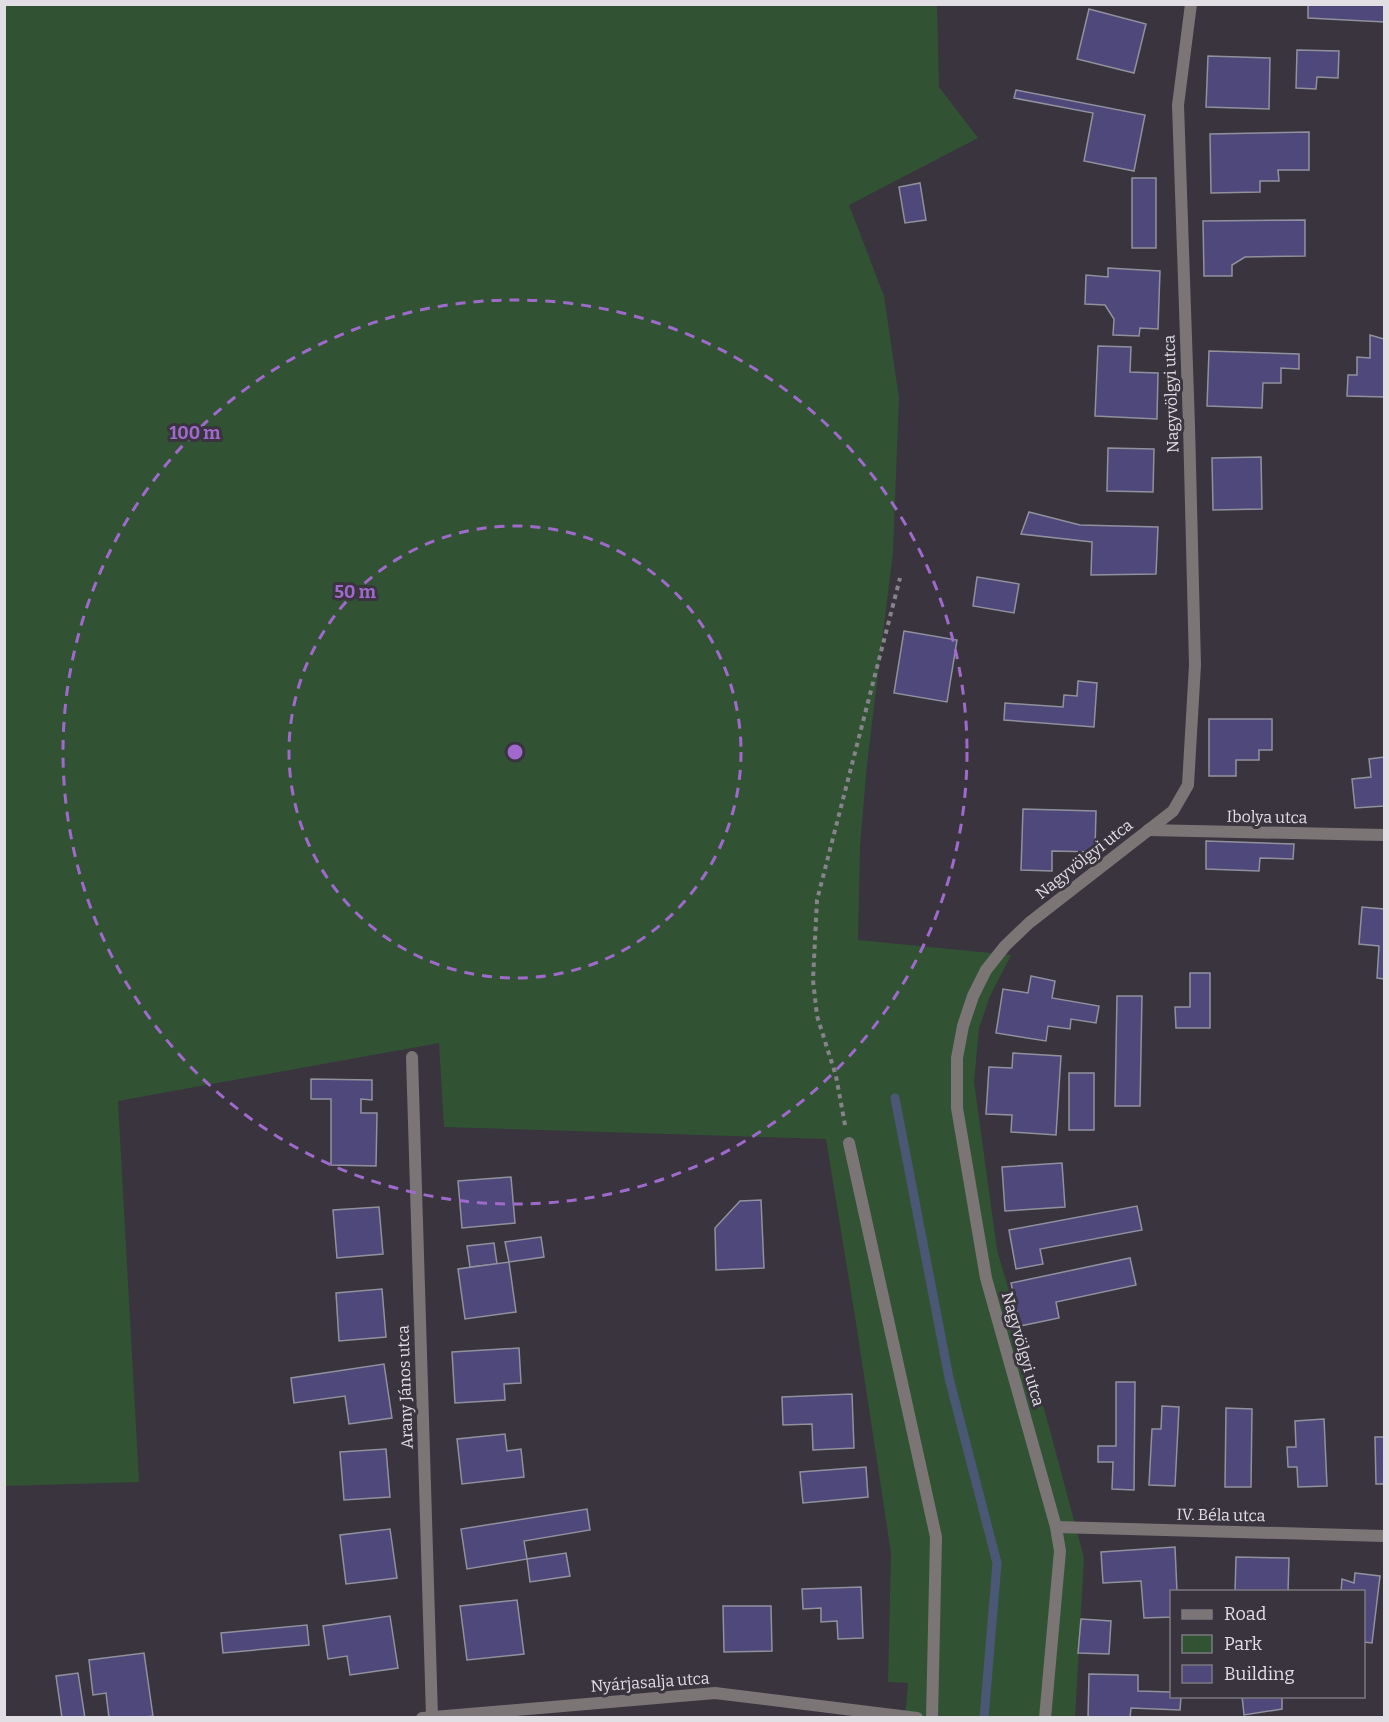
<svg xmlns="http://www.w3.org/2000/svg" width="1389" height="1722" font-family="Bitter,serif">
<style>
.green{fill:#315334}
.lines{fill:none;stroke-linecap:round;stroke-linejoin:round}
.stream{stroke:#4a5876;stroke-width:9}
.building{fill:#4e487b;stroke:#91919e;stroke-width:1.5}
.path{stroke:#87838b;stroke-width:4;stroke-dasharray:4.5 4.5;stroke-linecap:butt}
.minor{stroke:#7c7576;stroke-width:12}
.ring{fill:none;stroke:#9f6acc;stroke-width:3;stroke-dasharray:10 8}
.labels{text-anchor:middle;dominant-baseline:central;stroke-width:6;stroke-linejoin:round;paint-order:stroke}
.street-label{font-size:16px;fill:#e1dee4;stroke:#39343e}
.centre{fill:#9f6acc;stroke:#39343e;stroke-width:3}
.ring-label{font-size:18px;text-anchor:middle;font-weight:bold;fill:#9f6acc;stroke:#39343e;stroke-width:6;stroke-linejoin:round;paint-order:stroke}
</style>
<rect width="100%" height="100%" fill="#39343e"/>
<polygon class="green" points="4,5 937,5 939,87 978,138 849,205 884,296 899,398 893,552 867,764 860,846 858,940 1011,955 990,996 979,1028 974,1082 997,1250 1048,1423 1084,1558 1075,1717 905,1717 908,1683 888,1682 891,1553 856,1323 826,1139 444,1127 439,1043 118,1101 139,1482 5,1486"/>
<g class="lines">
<polyline class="stream" points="895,1098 949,1378 997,1563 984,1718"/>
</g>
<g class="building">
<polygon points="1308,4 1384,4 1384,22 1308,18"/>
<polygon points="1089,9 1146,24 1134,73 1077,59"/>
<polygon points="1297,50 1339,51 1338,78 1317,77 1316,89 1296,88"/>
<polygon points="1208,56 1270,58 1269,109 1206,107"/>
<polygon points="1016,90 1145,115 1134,171 1084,161 1093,113 1014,98"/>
<polygon points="1309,132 1309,170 1278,170 1279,181 1260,181 1260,192 1211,193 1210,134"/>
<rect x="1132" y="178" width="24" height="70"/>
<polygon points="920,183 926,220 905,223 899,187"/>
<polygon points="1305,220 1305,256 1245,257 1232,265 1232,276 1204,276 1203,221"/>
<polygon points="1108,268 1160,271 1158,329 1140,328 1139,336 1113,335 1114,319 1105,305 1085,304 1086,275 1108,277"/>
<polygon points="1370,335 1384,339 1384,397 1347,396 1348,375 1357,375 1357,357 1370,358"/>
<polygon points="1098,346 1131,347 1130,372 1158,373 1157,419 1095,416"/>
<polygon points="1209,351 1299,354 1299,369 1281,368 1281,383 1263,383 1262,408 1207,406"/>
<polygon points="1108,448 1154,449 1153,492 1107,491"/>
<polygon points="1261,457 1262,509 1213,510 1212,458"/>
<polygon points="1029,512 1080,525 1158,527 1156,574 1091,575 1092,542 1021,534"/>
<polygon points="977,577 1019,584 1014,613 973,606"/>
<polygon points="904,631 957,640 947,702 894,693"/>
<polygon points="1078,681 1097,683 1094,727 1004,720 1005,703 1063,707 1064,695 1077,696"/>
<polygon points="1209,719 1272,719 1272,750 1259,750 1259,760 1236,760 1236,776 1209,776"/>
<polygon points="1384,757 1384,806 1355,808 1352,779 1371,777 1369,759"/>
<polygon points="1023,809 1096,811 1095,852 1052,851 1052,871 1021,870"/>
<polygon points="1206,841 1294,844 1293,859 1260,858 1259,871 1206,869"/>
<polygon points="1362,907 1384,909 1384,979 1377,978 1379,946 1359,944"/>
<polygon points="1190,973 1210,973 1210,1028 1176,1028 1175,1007 1190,1007"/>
<polygon points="1031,976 1055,981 1052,998 1099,1006 1096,1023 1071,1019 1070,1029 1048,1026 1046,1041 996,1033 1003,989 1028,993"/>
<polygon points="1117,996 1142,996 1140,1106 1115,1106"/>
<polygon points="1013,1053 1061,1056 1056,1135 1011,1132 1012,1115 986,1114 989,1067 1012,1068"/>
<rect x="1069" y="1073" width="25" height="57"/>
<polygon points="311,1079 372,1080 372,1100 361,1099 361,1113 377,1113 376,1166 331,1165 331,1099 311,1099"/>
<polygon points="1062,1163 1065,1207 1005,1211 1002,1167"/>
<polygon points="511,1177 515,1223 462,1228 458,1181"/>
<polygon points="761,1200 764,1268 716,1270 715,1228 740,1201"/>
<polygon points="1137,1206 1142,1230 1040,1249 1043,1264 1016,1269 1009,1230"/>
<polygon points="379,1207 383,1254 337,1258 333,1210"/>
<polygon points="541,1237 544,1257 509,1262 505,1242"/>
<polygon points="494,1243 497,1264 470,1267 467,1246"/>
<polygon points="1130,1258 1136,1285 1056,1302 1059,1318 1020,1326 1011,1283"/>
<polygon points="509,1262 516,1312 465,1319 458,1269"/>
<polygon points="382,1289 386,1337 339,1341 336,1293"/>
<polygon points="519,1348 521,1383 504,1384 505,1400 455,1403 452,1352"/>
<polygon points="384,1364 392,1418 349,1424 345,1396 294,1403 291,1378"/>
<polygon points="1116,1382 1135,1382 1134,1490 1112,1489 1113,1462 1098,1462 1098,1446 1116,1446"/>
<polygon points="852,1394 854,1448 813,1450 812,1424 783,1425 782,1397"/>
<polygon points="1162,1406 1179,1407 1175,1486 1149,1485 1152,1429 1161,1429"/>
<polygon points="1226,1408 1252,1409 1251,1487 1225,1487"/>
<polygon points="1324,1419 1327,1486 1298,1487 1297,1467 1288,1467 1287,1447 1296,1447 1295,1421"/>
<polygon points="505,1434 507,1451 521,1449 524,1477 462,1484 457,1439"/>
<polygon points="1375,1437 1384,1437 1384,1484 1376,1484"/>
<polygon points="386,1449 390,1497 344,1500 340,1452"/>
<polygon points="866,1467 868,1497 803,1503 800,1472"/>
<polygon points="587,1509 590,1530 524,1541 527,1559 467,1569 461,1529"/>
<polygon points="390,1529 397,1578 346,1584 340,1535"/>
<polygon points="1175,1547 1177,1592 1172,1592 1172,1617 1144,1618 1141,1581 1103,1583 1101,1552"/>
<polygon points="566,1553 570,1576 530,1582 527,1559"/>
<polygon points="1236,1557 1289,1558 1288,1592 1235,1592"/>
<polygon points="1355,1573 1380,1576 1372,1643 1364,1642 1364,1592 1341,1592 1342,1579 1354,1583"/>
<polygon points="861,1587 863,1638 838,1639 837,1621 821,1622 821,1608 803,1609 802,1589"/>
<polygon points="517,1600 524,1654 467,1660 460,1606"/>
<polygon points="723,1606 771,1606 772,1651 724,1652"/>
<polygon points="390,1616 398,1668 350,1675 347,1656 328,1659 323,1626"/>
<polygon points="1081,1619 1111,1621 1109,1654 1078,1653"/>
<polygon points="307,1625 309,1645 223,1653 221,1633"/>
<polygon points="144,1653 153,1716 139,1718 109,1718 106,1693 93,1695 89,1660"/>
<polygon points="78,1673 85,1718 62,1718 56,1676"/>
<polygon points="1089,1674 1138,1675 1138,1691 1172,1692 1172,1696 1181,1696 1180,1710 1131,1708 1130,1718 1088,1718"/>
<polygon points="1242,1696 1282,1696 1282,1709 1244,1715"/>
</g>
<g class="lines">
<polyline class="path" points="845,1125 836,1076 817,1016 813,980 817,900 900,578"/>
<g class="minor">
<polyline points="1148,830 1384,835"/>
<polyline points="412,1057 432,1716"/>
<polyline points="849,1143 936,1537 932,1718"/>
<polyline points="1056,1527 1384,1536"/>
<polyline points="422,1718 715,1693 917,1718"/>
<polyline points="1045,1718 1060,1551 1056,1527 986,1278 957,1108 957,1058 963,1026 973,996 986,970 1005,946 1029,923 1173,811 1188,785 1195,665 1189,425 1178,105 1191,4"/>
</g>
</g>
<g class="ring">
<circle cx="515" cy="752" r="226"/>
<circle cx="515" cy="752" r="452"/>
</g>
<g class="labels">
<g class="street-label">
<text transform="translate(1171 394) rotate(-92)">Nagyvölgyi utca</text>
<text transform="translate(1267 817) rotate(1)">Ibolya utca</text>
<text transform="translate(1084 859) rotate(-38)">Nagyvölgyi utca</text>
<text transform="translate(1023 1349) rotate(74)">Nagyvölgyi utca</text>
<text transform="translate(405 1387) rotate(-92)">Arany János utca</text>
<text transform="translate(1221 1515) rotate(1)">IV. Béla utca</text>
<text transform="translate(650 1682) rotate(-4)">Nyárjasalja utca</text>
</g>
</g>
<circle cx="515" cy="752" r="9" class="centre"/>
<g class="ring-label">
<text x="195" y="439">100 m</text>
<text x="355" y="598">50 m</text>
</g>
<rect width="1389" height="1722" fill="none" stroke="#e1dee4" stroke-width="12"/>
<rect x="1170" y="1590" width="195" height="108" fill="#39343e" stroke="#7c7880" stroke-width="1.5"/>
<rect x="1182" y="1610" width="30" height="9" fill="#7c7576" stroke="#7c7880" stroke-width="1.5"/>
<text x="1224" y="1620" font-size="18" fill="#e1dee4">Road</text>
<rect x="1182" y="1635" width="30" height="18" fill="#315334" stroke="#7c7880" stroke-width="1.5"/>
<text x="1224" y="1650" font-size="18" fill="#e1dee4">Park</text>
<rect x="1182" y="1665" width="30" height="18" fill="#4e487b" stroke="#7c7880" stroke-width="1.5"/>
<text x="1224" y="1680" font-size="18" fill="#e1dee4">Building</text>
</svg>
